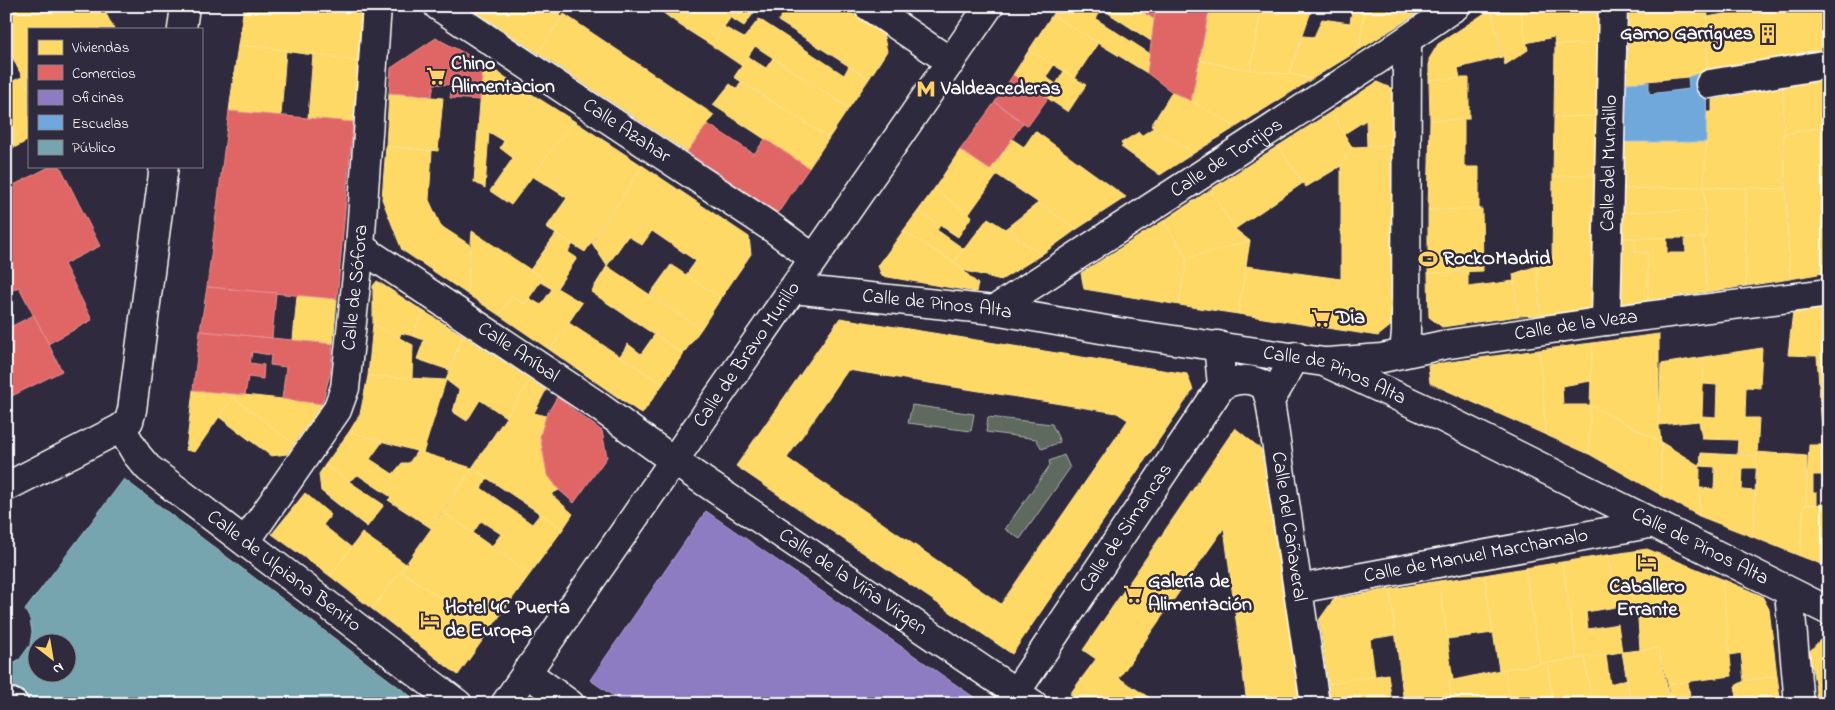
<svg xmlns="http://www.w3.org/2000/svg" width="1835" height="710" font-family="'Indie Flower',sans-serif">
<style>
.green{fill:#5e6a5f;stroke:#aeb4af}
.homes{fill:#ffd966;stroke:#ffe494;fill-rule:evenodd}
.shops{fill:#e06666;stroke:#e99494}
.offices{fill:#8e7cc3;stroke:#b0a3d5}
.schools{fill:#6fa8dc;stroke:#9ac2e6}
.public{fill:#76a5af;stroke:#9fc0c7;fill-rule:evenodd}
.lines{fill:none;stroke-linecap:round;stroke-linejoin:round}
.pedestrian-casing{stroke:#fff;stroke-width:30}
.minor-casing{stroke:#fff;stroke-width:31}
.tertiary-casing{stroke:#fff;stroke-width:31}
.secondary-casing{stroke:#fff;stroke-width:31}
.pedestrian{stroke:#2f2a3d;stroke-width:26}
.minor{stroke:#2f2a3d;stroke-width:28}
.tertiary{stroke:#2f2a3d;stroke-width:28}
.secondary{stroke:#2f2a3d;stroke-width:28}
.labels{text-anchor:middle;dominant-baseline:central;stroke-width:5;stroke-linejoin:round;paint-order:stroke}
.poi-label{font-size:20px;font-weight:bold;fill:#fff;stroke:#2f2a3d;text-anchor:start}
.street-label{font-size:20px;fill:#fff;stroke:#2f2a3d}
</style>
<rect width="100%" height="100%" fill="#2f2a3d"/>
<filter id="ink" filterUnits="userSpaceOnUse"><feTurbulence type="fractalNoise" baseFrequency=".02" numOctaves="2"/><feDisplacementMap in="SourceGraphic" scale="10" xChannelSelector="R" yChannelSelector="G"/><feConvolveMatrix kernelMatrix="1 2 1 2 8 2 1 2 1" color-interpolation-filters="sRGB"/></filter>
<g filter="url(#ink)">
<g class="green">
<polygon points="912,405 974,414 971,431 908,423"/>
<polygon points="988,417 1052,424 1060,442 1042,449 1036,439 986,432"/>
<polygon points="1064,455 1070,468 1020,539 1005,529 1050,465 1049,461"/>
</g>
<g class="homes">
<polygon points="11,6 102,6 114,29 29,29 29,90 6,45 6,9"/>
<polygon points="244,6 363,6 358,61 238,45"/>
<polygon points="466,6 556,6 561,18 538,53"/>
<polygon points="654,6 695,6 681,26"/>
<polygon points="695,6 739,6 711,45 681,26"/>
<polygon points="739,6 759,6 744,26 731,18"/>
<polygon points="788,6 840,6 883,33 887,51 869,79 778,21"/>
<polygon points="1058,6 1133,6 1154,19 1151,41 1102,9 1096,19 1149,53 1147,73 1052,15"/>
<polygon points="1210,6 1262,6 1250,70 1200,61"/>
<polygon points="1262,6 1313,6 1289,74 1250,70"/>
<polygon points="1325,6 1365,6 1359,50 1312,79 1289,74 1303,36 1314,37 1322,19 1350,23 1352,10"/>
<polygon points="1365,6 1429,6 1359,50"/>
<polygon points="1495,6 1520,6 1528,50 1505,65 1491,9"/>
<polygon points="1520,6 1601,6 1599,43 1555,45 1554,37 1526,43"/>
<polygon points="1629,6 1708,6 1707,71 1688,77 1627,83"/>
<polygon points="1769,6 1829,6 1829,50 1707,71 1707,17"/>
<polygon points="1491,9 1502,57 1458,68 1460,78 1429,80 1429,59 1438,44"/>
<polygon points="564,14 714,115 687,152 538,53"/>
<polygon points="1052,15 1098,43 1075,78 1029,50"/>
<polygon points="759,19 844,75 849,66 869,79 849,108 755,46 742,66 711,45 724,27 744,38"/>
<polygon points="1599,43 1599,116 1554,117 1555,45"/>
<polygon points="238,45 286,50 281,116 229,111"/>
<polygon points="1029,50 1054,65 1046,77 1056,84 1064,71 1086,85 1068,112 1013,75"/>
<polygon points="313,54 358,61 353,122 308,118"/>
<polygon points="748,57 766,68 773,58 849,108 829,138 734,77"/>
<polygon points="1200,61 1250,70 1289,74 1312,79 1236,127 1191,101"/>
<polygon points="483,63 574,121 511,205 490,191 513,158 500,148 504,141 489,132 485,188 474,182"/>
<polygon points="22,77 29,90 29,140 6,152 6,84"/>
<polygon points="1460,78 1469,78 1469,119 1430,120 1429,80"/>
<polygon points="1829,79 1829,126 1783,134 1783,87"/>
<polygon points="741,82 829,138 809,168 713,105 730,84 737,89"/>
<polygon points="1377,82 1393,89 1393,145 1367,146 1366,120 1344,134 1331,112"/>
<polygon points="1783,87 1785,189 1704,187 1707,112 1712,112 1712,100"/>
<polygon points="1172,92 1191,101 1236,127 1194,153 1151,126"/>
<polygon points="389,93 443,98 438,151 386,146"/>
<polygon points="1331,112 1352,147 1341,166 1306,187 1278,146"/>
<polygon points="1599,116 1597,174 1553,177 1554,117"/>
<polygon points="1430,120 1464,120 1464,167 1479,167 1479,210 1428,210"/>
<polygon points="574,121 643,166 585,252 546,228 567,198 532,176"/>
<polygon points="1829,126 1829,150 1827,150 1826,127"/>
<polygon points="1826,127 1829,272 1790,279 1783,134"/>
<polygon points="1153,128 1194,153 1160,175 1121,147 1123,146 1121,143 1139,132 1141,136"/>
<polygon points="1035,131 1126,197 1077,229 990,170 1012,139 1024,147"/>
<polygon points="1623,142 1706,142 1704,187 1621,189"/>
<polygon points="1393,145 1393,324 1378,336 1238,314 1246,266 1341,279 1341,166 1352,147"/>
<polygon points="386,146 432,151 429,200 441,226 470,245 467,294 402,250 382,199"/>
<polygon points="1278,146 1303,183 1235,229 1210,190"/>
<polygon points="960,150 997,175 969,214 934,189"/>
<polygon points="643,166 749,237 751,254 721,298 686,275 696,261 652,231 642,245 628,236 607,266 592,243"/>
<polygon points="1597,174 1592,311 1541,318 1537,266 1552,263 1553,177"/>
<polygon points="1704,187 1705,210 1620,212 1621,189"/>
<polygon points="1704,187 1746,188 1746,286 1707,292 1703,238 1706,238"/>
<polygon points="1746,188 1785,189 1790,279 1746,286"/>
<polygon points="934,189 972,216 958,237 918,211"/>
<polygon points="1210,190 1235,229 1250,241 1187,258 1163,221"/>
<polygon points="1038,203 1077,229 1041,255 1005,229"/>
<polygon points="1482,209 1483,271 1428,273 1428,210"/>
<polygon points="1705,210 1706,238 1621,238 1620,212"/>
<polygon points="918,211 940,226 937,230 964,249 954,262 903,231"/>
<polygon points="988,218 1005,229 1041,255 1001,280 962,270 954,262"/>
<polygon points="1163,221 1187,258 1179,305 1084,289 1081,273"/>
<polygon points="472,231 543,278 525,304 512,296 499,315 467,294"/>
<polygon points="903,231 954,262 978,284 976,292 882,276 878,266"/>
<polygon points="556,234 573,244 568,252 577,258 557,288 582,303 550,350 499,315 512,296 525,304 529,298 541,305 552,289 540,282 543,278 530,270"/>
<polygon points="1621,238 1636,238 1635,252 1648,252 1648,300 1620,305"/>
<polygon points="1636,238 1667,238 1667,253 1686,253 1685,238 1703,238 1707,292 1648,300 1648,252 1635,252"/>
<polygon points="1250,241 1238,314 1179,305 1187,258"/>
<polygon points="671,265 721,298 701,329 650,294"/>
<polygon points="607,266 701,329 683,354 591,292"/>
<polygon points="1537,266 1540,315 1518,316 1513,274"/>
<polygon points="1468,272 1468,287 1514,281 1518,316 1442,327 1429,317 1428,273"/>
<polygon points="377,281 423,311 413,336 401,333 399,339 373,324 373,286"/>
<polygon points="297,296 337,299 333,344 293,340"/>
<polygon points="1829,307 1829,445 1823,445 1817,356 1788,355 1793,311"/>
<polygon points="423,311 463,335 449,370 417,359 424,340 413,336"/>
<path d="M840 318 1187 374 1193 390 1012 654 736 466ZM848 370 1117 413 1128 420 1001 604 787 458Z"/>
<polygon points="569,323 663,384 642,414 550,350"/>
<polygon points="373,324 413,345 412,379 368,376"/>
<polygon points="655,334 683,354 663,384 620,356 628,344 641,354"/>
<polygon points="1659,334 1659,425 1661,442 1590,405 1592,343"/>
<polygon points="463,335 531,380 506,417 480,400 467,421 453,412 459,390 446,380"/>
<polygon points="1592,343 1591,381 1562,386 1563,405 1590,405 1589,454 1546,435 1539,350"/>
<polygon points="1762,348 1760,388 1746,387 1745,418 1759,418 1757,456 1737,454 1738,440 1702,439 1699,421 1702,416 1716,417 1717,385 1703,384 1704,357"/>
<polygon points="1539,350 1546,435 1430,383 1428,365"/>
<polygon points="1704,357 1702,416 1699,421 1659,425 1661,364"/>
<polygon points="368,376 446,380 423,453 349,432 360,414"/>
<polygon points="531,380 546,390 534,413 546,416 540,436 547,474 559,490 551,494 573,514 563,529 472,468"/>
<polygon points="193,390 235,394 195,452 186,450"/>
<polygon points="235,394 282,399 322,404 294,444 233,397"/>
<polygon points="233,397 294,444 287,454 271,456 219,417"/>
<polygon points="1590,405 1661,442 1661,495 1589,454"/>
<polygon points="1235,428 1261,449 1301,704 1247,704 1224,528 1119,678 1159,704 1084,704 1070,694 1096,659 1083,650"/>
<polygon points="349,432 383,441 370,459 393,474 402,463 409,463 417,451 472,468 431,528 388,500 391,497 358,475 349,481 325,465"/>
<polygon points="1661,442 1700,466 1699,516 1661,495"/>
<polygon points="1809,445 1829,445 1829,489 1823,489 1823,475 1813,475 1813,493 1817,493 1817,505 1806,505"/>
<polygon points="1757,452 1807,456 1806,505 1804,505 1800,556 1753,537"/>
<polygon points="1701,453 1757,456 1756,468 1743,468 1742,490 1755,491 1753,537 1699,516 1700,488 1714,489 1715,467 1700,466"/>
<polygon points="325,465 384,505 367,527 321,491 319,474"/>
<polygon points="472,468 488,478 481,488 532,524 540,514 563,529 530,574 492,546 501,534 481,521 473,533 443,512"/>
<polygon points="305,493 331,515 323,525 352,548 330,576 272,534"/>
<polygon points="1829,504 1829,567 1800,556 1804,505"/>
<polygon points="443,512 530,574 489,631 401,571"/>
<polygon points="362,533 406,564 372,609 330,576"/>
<polygon points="1647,549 1722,579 1732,676 1668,684 1658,648 1640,650 1637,604 1616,607 1608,555"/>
<polygon points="1608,555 1616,607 1586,612 1588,629 1618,624 1622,652 1577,659 1562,562"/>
<polygon points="1562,562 1577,659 1540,664 1525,568"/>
<polygon points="1525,568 1540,664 1499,670 1484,575"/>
<polygon points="401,571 489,631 458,675 372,609"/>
<polygon points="1484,575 1493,633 1447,639 1439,581"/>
<polygon points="1722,579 1762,596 1769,609 1777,676 1744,681 1741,653 1730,655"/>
<polygon points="1439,581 1453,680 1449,681 1452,702 1404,704 1390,589"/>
<polygon points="1390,589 1395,635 1370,639 1375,676 1328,684 1319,620 1334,599"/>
<polygon points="1821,639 1829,642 1829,686 1815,683 1809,652"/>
<polygon points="1658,648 1671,704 1631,704 1622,652"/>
<polygon points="1606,655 1610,684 1627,679 1631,704 1592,704 1585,658"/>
<polygon points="1585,658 1592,704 1553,704 1547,663"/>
<polygon points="1547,663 1553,704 1510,704 1505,669"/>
<polygon points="1505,669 1510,704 1452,704 1449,681"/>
<polygon points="1388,674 1392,704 1331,704 1328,684"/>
<polygon points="1777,676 1781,704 1671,704 1668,684 1688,682 1691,703 1737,697 1735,686 1744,681"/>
<polygon points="1815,683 1829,686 1829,704 1817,704"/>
</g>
<g class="shops">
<polygon points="1133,6 1156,6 1154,19"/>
<polygon points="1156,6 1210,6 1191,101 1172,92 1147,73"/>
<polygon points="436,38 483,63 480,100 450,98 452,85 434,84 432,96 389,93 391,68"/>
<polygon points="1013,75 1048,98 1028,126 995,102"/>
<polygon points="995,102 1023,123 990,170 960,150"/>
<polygon points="229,111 353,122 337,299 207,287"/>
<polygon points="708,124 754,154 765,139 809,168 778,213 687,152"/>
<polygon points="51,166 60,166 100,246 64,264 92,320 48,344 19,287 6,293 6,189"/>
<polygon points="207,287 276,293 272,338 200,331"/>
<polygon points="34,315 62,371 6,399 6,329"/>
<polygon points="200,331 333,344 330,374 322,404 282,399 286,367 270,365 271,355 252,352 250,363 264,365 263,379 248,377 245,395 193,390"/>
<polygon points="557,397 602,431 607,457 574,503 559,490 547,474 540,436 546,416"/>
</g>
<polygon class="offices" points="706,511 978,700 975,704 625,704 590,680"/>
<polygon class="schools" points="1707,71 1706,142 1623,142 1627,83 1649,82 1649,94 1689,89 1688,77"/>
<path class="public" d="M124 479 421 704H28L17 694 6 692V667L20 659 30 645 32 632 30 619 25 610ZM38 642H68V672H38Z"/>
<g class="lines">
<g class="pedestrian-casing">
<polyline id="pedestrian" points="12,702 15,704"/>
</g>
<g class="minor-casing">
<g id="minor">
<path id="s1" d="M438 6 774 229 813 258"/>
<polyline points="868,6 951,62"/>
<polyline points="1710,84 1829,64"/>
<path id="s2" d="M360 247 594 403 674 461 1033 704"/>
<path id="s3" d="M793 289 994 310 1112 331 1324 362 1429 411 1829 611"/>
<path id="s4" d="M994 310 1377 60 1456 6"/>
<path id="s5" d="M1606 321 1613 6"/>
<polyline points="1404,353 1406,332 1407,41"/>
<path id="s6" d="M1296 356 1270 401 1315 704"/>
<path id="s7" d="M1328 362 1382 358 1443 345 1606 321 1829 293"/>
<path d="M1222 385C1238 379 1249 377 1265 386L1270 401"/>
<path id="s8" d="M121 428 137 455 148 468 458 704"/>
<path id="s9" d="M246 541 337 410 345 388 360 247 377 6"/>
<path id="s10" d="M1298 589 1654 523"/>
<polyline points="1789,592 1799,704"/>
<polyline points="526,672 570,704"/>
<path id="s11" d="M1008 704 1222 385 1218 345"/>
</g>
</g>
<g class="tertiary-casing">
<g id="tertiary">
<polyline points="182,29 185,6"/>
<polyline points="6,487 121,428 129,421 132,410 164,166"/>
</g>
</g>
<g class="secondary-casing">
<g id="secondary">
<path id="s12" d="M505 704 989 6"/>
</g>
</g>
<use href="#pedestrian" class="pedestrian"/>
<use href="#minor" class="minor"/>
<use href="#tertiary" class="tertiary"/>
<use href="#secondary" class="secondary"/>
</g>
</g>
<defs>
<g id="building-bare" transform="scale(1.5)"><path d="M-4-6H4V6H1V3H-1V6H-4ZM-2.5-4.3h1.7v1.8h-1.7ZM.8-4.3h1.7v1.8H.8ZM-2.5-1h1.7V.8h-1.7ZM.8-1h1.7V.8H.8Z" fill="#ffd166" stroke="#2f2a3d" stroke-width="2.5" paint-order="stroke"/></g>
<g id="supermarket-bare" transform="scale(1.5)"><path d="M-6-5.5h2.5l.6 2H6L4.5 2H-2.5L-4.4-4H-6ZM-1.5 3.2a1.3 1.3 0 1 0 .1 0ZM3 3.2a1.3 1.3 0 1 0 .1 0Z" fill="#ffd166" stroke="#2f2a3d" stroke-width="2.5" paint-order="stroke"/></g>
<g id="metro-bare" transform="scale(1.5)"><path d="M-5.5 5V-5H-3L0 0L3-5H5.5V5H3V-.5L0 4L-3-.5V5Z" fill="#ffd166" stroke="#2f2a3d" stroke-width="2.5" paint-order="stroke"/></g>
<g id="stadium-bare" transform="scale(1.5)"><path d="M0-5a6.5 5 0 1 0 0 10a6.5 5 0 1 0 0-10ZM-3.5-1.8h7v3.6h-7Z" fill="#ffd166" stroke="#2f2a3d" stroke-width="2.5" paint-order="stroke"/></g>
<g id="hotel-bare" transform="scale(1.5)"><path d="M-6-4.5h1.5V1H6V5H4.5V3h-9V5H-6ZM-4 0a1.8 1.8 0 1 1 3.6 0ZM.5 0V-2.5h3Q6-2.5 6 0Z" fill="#ffd166" stroke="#2f2a3d" stroke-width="2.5" paint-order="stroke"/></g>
</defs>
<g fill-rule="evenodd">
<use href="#building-bare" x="1768" y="34"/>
<use href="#supermarket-bare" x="436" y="76"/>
<use href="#metro-bare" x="926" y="89"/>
<use href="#stadium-bare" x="1428" y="259"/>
<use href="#supermarket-bare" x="1321" y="318"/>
<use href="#hotel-bare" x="1647" y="562"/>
<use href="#supermarket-bare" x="1133" y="594"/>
<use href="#hotel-bare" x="430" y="620"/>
</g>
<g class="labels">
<g class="poi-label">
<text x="1753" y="34" text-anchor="end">Gamo Garrigues</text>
<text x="451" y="64">Chino<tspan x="451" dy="23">Alimentacion</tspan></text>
<text x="941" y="89">Valdeacederas</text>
<text x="1443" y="259">RockOMadrid</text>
<text x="1336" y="318">Dia</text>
<text x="1148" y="582">Galería de<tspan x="1148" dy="23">Alimentación</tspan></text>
<text x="1647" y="587" text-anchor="middle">Caballero<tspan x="1647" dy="23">Errante</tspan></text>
<text x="445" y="608">Hotel 4C Puerta<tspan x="445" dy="23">de Europa</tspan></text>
</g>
<g class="street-label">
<text stroke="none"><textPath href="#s1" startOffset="226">Calle Azahar</textPath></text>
<text stroke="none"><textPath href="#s4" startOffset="278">Calle de Torrijos</textPath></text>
<text stroke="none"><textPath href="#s5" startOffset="158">Calle del Mundillo</textPath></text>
<text stroke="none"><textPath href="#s9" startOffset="284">Calle de Sófora</textPath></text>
<text stroke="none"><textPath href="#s3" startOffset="145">Calle de Pinos Alta</textPath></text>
<text stroke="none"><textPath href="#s7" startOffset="251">Calle de la Veza</textPath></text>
<text stroke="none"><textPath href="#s2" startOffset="190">Calle Aníbal</textPath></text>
<text stroke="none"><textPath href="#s12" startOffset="425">Calle de Bravo Murillo</textPath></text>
<text stroke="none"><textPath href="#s3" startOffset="550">Calle de Pinos Alta</textPath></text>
<text stroke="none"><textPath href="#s6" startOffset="179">Calle del Cañaveral</textPath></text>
<text stroke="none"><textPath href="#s11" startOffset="212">Calle de Simancas</textPath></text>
<text stroke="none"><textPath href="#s3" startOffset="955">Calle de Pinos Alta</textPath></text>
<text stroke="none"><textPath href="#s10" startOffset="181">Calle de Manuel Marchamalo</textPath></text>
<text stroke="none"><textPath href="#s8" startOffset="219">Calle de Ulpiana Benito</textPath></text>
<text stroke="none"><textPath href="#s2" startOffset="596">Calle de la Viña Virgen</textPath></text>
</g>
</g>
<rect width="1835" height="710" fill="none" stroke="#2f2a3d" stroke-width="25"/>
<rect x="12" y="12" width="1810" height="685" fill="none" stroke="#fff" stroke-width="2" filter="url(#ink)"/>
<rect x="28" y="28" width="175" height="140" fill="#2f2a3d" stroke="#827f8b"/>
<rect x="38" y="40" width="25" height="15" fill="#ffd966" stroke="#827f8b"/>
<text x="72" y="52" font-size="15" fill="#ffffff">Viviendas</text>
<rect x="38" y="65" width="25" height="15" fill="#e06666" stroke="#827f8b"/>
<text x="72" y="78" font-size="15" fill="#ffffff">Comercios</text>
<rect x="38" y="90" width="25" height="15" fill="#8e7cc3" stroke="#827f8b"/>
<text x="72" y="102" font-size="15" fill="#ffffff">Oficinas</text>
<rect x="38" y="115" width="25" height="15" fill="#6fa8dc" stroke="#827f8b"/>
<text x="72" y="128" font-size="15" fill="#ffffff">Escuelas</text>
<rect x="38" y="140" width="25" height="15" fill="#76a5af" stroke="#827f8b"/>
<text x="72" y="152" font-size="15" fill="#ffffff">Público</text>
<g transform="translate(52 658) rotate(149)"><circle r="24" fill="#2f2a3d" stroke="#827f8b"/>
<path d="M0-4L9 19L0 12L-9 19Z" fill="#ffd166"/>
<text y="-8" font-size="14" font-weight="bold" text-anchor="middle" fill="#ffffff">N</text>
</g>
</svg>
